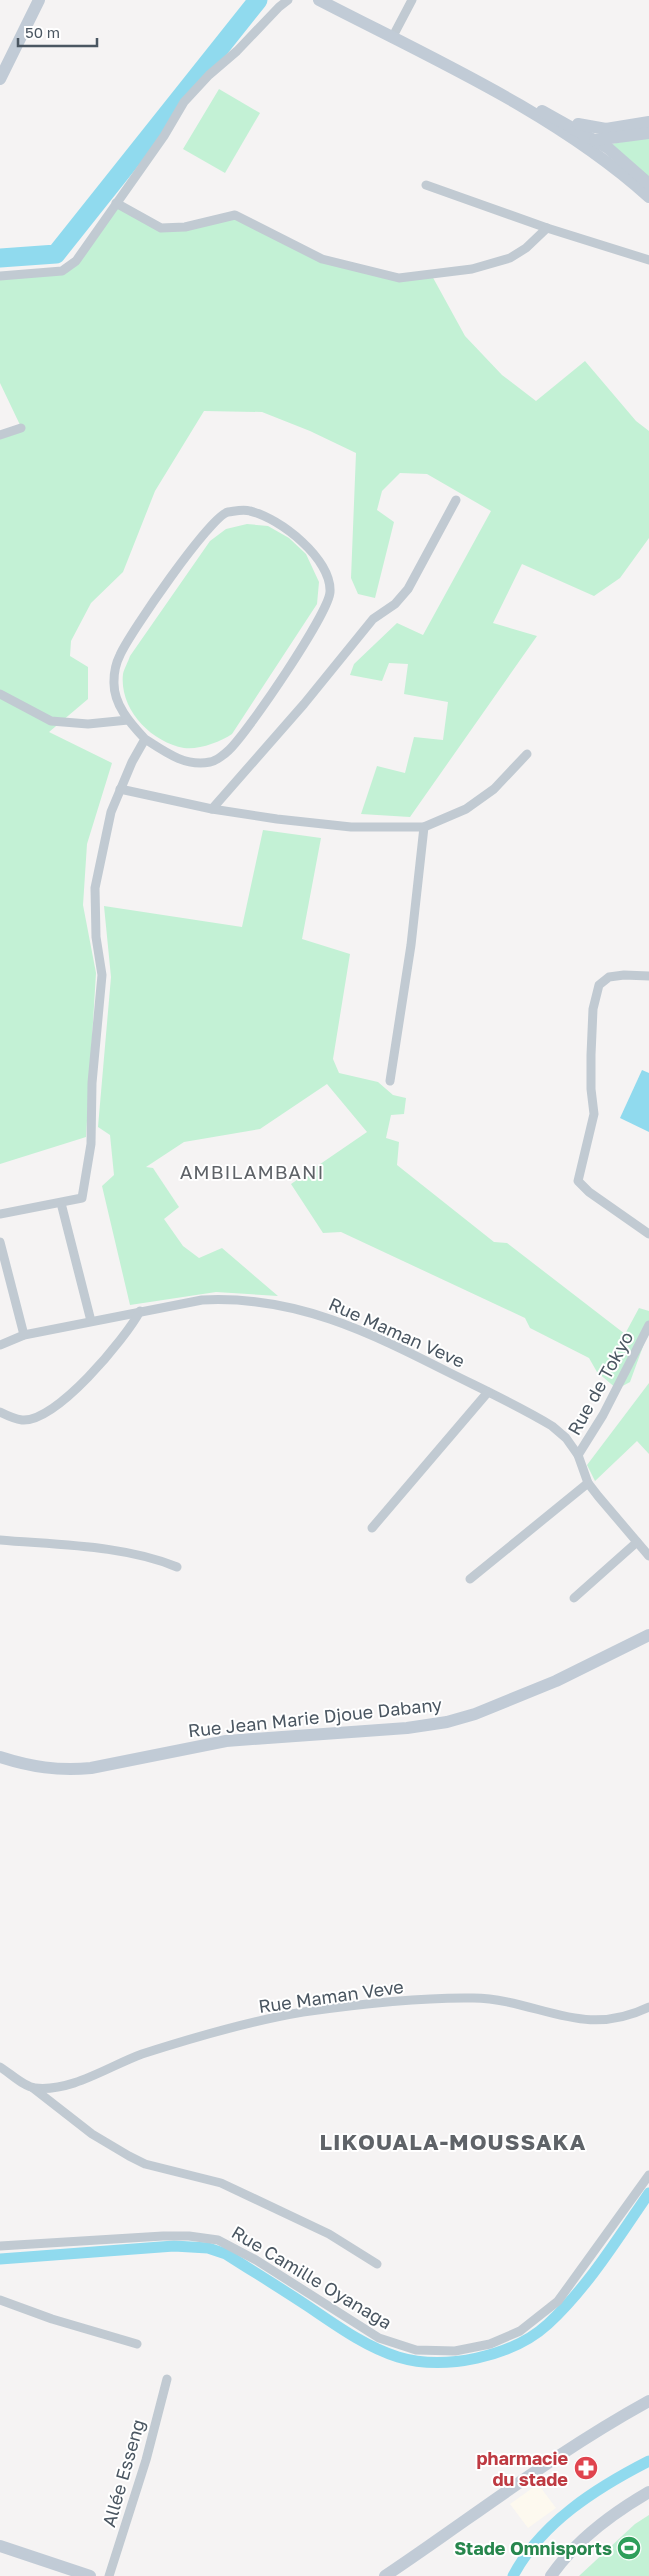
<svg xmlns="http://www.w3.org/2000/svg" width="649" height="2576" font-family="'Golos Text',sans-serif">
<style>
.commercial{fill:#fdf9ef}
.green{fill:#c3f1d5}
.water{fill:#90daee}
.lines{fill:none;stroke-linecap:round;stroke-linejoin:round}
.canal{stroke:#90daee;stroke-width:11}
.river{stroke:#90daee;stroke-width:19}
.street{stroke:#c1cad2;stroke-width:9}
.secondary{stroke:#c1cbd6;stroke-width:12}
.labels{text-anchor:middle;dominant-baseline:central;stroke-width:4;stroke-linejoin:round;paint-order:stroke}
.street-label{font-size:18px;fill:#4a5661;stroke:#fff}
.health-label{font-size:18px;font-weight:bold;fill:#be3a42;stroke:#fff;text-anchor:end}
.leisure-label{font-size:18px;font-weight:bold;fill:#27864d;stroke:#fff;text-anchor:end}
.neighbourhood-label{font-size:19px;letter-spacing:1px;fill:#5f6368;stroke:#fff}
.district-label{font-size:22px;font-weight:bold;letter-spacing:1px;fill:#5f6368;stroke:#fff}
</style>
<rect width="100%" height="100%" fill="#f5f3f3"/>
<polygon class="commercial" points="538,2484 556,2508 528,2528 510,2504"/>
<g class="green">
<polygon points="219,89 260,113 225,173 183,149"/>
<polygon points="649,137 649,179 611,144"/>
<polygon points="116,203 161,228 235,215 322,259 399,278 431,274 465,336 502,375 536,401 585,361 636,421 649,431 649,538 620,578 594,596 522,564 493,623 537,636 410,817 361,814 377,766 405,773 414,737 443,740 448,702 404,694 408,664 389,663 382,681 350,675 354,664 397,623 423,635 491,511 427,474 400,473 382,491 377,510 394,522 375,598 358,594 351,578 356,453 310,431 262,412 204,411 155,491 123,572 91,603 71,641 70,656 88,667 88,699 49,732 112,763 87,844 83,905 96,973 86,1137 0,1164 0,435 21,427 0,383 0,276 62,271 76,261"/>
<path d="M247 524 268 526 289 538 306 554 319 582 317 604 232 734C220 742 199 750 184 748 151 742 119 709 123 674 124 669 128 662 130 656L210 541 226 529Z"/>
<polygon points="263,830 321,838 302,939 350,954 333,1059 339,1073 378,1082 393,1095 406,1098 404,1114 391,1115 386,1138 399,1142 397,1165 494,1242 507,1243 625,1334 639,1308 649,1311 649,1330 630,1382 617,1389 597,1372 589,1358 530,1328 525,1318 341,1232 323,1233 291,1184 367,1132 327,1084 260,1129 184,1142 146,1167 153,1168 179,1207 164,1219 183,1246 199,1258 222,1248 278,1296 216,1292 130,1305 102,1186 114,1175 110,1135 98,1127 111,977 104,906 242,927"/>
<polygon points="649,1383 649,1454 637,1441 595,1481 587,1465"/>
<polygon points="649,2515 649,2576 579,2576 635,2524"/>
</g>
<polygon class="water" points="642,1070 649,1073 649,1132 620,1118"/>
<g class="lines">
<g class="canal">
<path d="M0 2259 174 2246 208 2248 226 2254C254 2272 282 2289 309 2307 337 2326 366 2347 398 2357 444 2371 512 2357 548 2324 588 2287 618 2238 649 2193"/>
<path d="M513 2576C541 2523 596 2488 649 2461"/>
</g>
<polyline class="river" points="0,258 56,254 258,0"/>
<g class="street">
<polyline points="392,38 412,0"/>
<polyline points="426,185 547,228 649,260"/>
<polyline points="116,203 161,228 185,227 235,215 322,259 399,278 472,269 510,258 526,248 547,228"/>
<polyline points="0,276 62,271 76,261 164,136 184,102 209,75 237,51 279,7 288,0"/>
<polyline points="0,435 21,428"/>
<polyline points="0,694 51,721 88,724 128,720"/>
<polyline points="120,789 212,809 277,819 351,827 424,827 466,809 494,789 527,754"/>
<polyline points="212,809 304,704 373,619 395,604 408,589 456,500"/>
<polyline points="649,976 624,975 609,977 599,985 593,1009 591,1055 591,1089 594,1114 578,1181 589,1192 649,1234"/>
<polyline points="390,1081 411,945 424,827"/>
<polyline points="61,1203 91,1321"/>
<path d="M0 1214 82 1198 91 1144 92 1083 102 975 96 937 95 888 111 812 132 762 145 739C165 752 185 767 210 762 216 761 225 754 229 750 248 732 329 613 330 592 332 559 280 518 250 511 243 509 236 511 228 512 211 515 129 634 120 655 116 663 114 672 114 681 113 704 130 723 145 739"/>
<polyline points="0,1242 24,1335"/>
<path d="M0 1345 24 1335 202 1300C295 1295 369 1332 450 1373 484 1390 519 1406 552 1426L566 1438 578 1455 588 1483 598 1496 649 1556"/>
<path d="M0 1412C6 1415 15 1419 22 1420 56 1423 125 1339 140 1311"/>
<polyline points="578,1455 603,1415 649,1325"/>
<polyline points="372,1528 488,1392"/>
<path d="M0 1540C57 1545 124 1545 177 1567"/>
<polyline points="470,1579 588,1483"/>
<polyline points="574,1598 637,1542"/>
<path d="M0 2067C10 2073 24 2087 35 2088 72 2092 109 2066 142 2054 195 2037 249 2021 303 2012 359 2004 417 1997 473 1998 539 1999 581 2040 649 2007"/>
<polyline points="33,2088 92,2134 129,2156 145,2164 221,2183 329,2234 377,2264"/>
<polyline points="0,2246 163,2236 189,2236 218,2240 256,2260 379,2338 416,2350 455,2351 490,2344 520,2331 558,2301 649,2175"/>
<polyline points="0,2300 52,2319 137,2344"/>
<polyline points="109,2576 146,2460 167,2379"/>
</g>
<g class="secondary">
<path d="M319 0C429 57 556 113 649 197"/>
<polyline points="0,79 39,0"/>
<polyline points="542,111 608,148 649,184"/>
<polyline points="578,124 606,129 649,122"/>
<polyline points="595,140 649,133"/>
<path d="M0 1757C31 1767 58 1771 91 1768L226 1741 407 1728 447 1722 475 1714 556 1681 649 1635"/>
<polyline points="0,2546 90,2576"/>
<path d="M385 2576C473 2517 556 2452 649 2401"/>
<path d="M551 2576C576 2540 611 2514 649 2492"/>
</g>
</g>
<defs>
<g id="pharmacy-disc" transform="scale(1.25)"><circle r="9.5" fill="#e0444e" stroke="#fff"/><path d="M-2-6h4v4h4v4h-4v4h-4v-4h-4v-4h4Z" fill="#fff"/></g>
<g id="stadium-disc" transform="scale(1.25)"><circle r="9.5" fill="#2e9e5b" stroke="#fff"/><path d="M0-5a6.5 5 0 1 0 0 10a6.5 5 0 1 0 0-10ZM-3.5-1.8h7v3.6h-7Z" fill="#fff"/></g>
</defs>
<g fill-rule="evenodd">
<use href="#pharmacy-disc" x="586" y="2468"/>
<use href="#stadium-disc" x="629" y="2548"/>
</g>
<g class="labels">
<g class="street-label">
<text transform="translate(397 1332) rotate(24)">Rue Maman Veve</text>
<text transform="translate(600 1383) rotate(-61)">Rue de Tokyo</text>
<text transform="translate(315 1717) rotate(-6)">Rue Jean Marie Djoue Dabany</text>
<text transform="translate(331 1996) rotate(-8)">Rue Maman Veve</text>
<text transform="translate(312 2277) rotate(31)">Rue Camille Oyanaga</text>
<text transform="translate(123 2473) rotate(-74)">Allée Esseng</text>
</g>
<g class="health-label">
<text x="568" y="2458">pharmacie<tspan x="568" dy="21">du stade</tspan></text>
</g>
<g class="leisure-label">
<text x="612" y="2548">Stade Omnisports</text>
</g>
<g class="neighbourhood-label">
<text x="252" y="1171">AMBILAMBANI</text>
</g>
<g class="district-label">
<text x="453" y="2141">LIKOUALA-MOUSSAKA</text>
</g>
</g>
<path d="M18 38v8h79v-8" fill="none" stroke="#4a5661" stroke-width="2.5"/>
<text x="25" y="38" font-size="15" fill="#4a5661" stroke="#ffffff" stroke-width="4" paint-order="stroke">50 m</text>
</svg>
